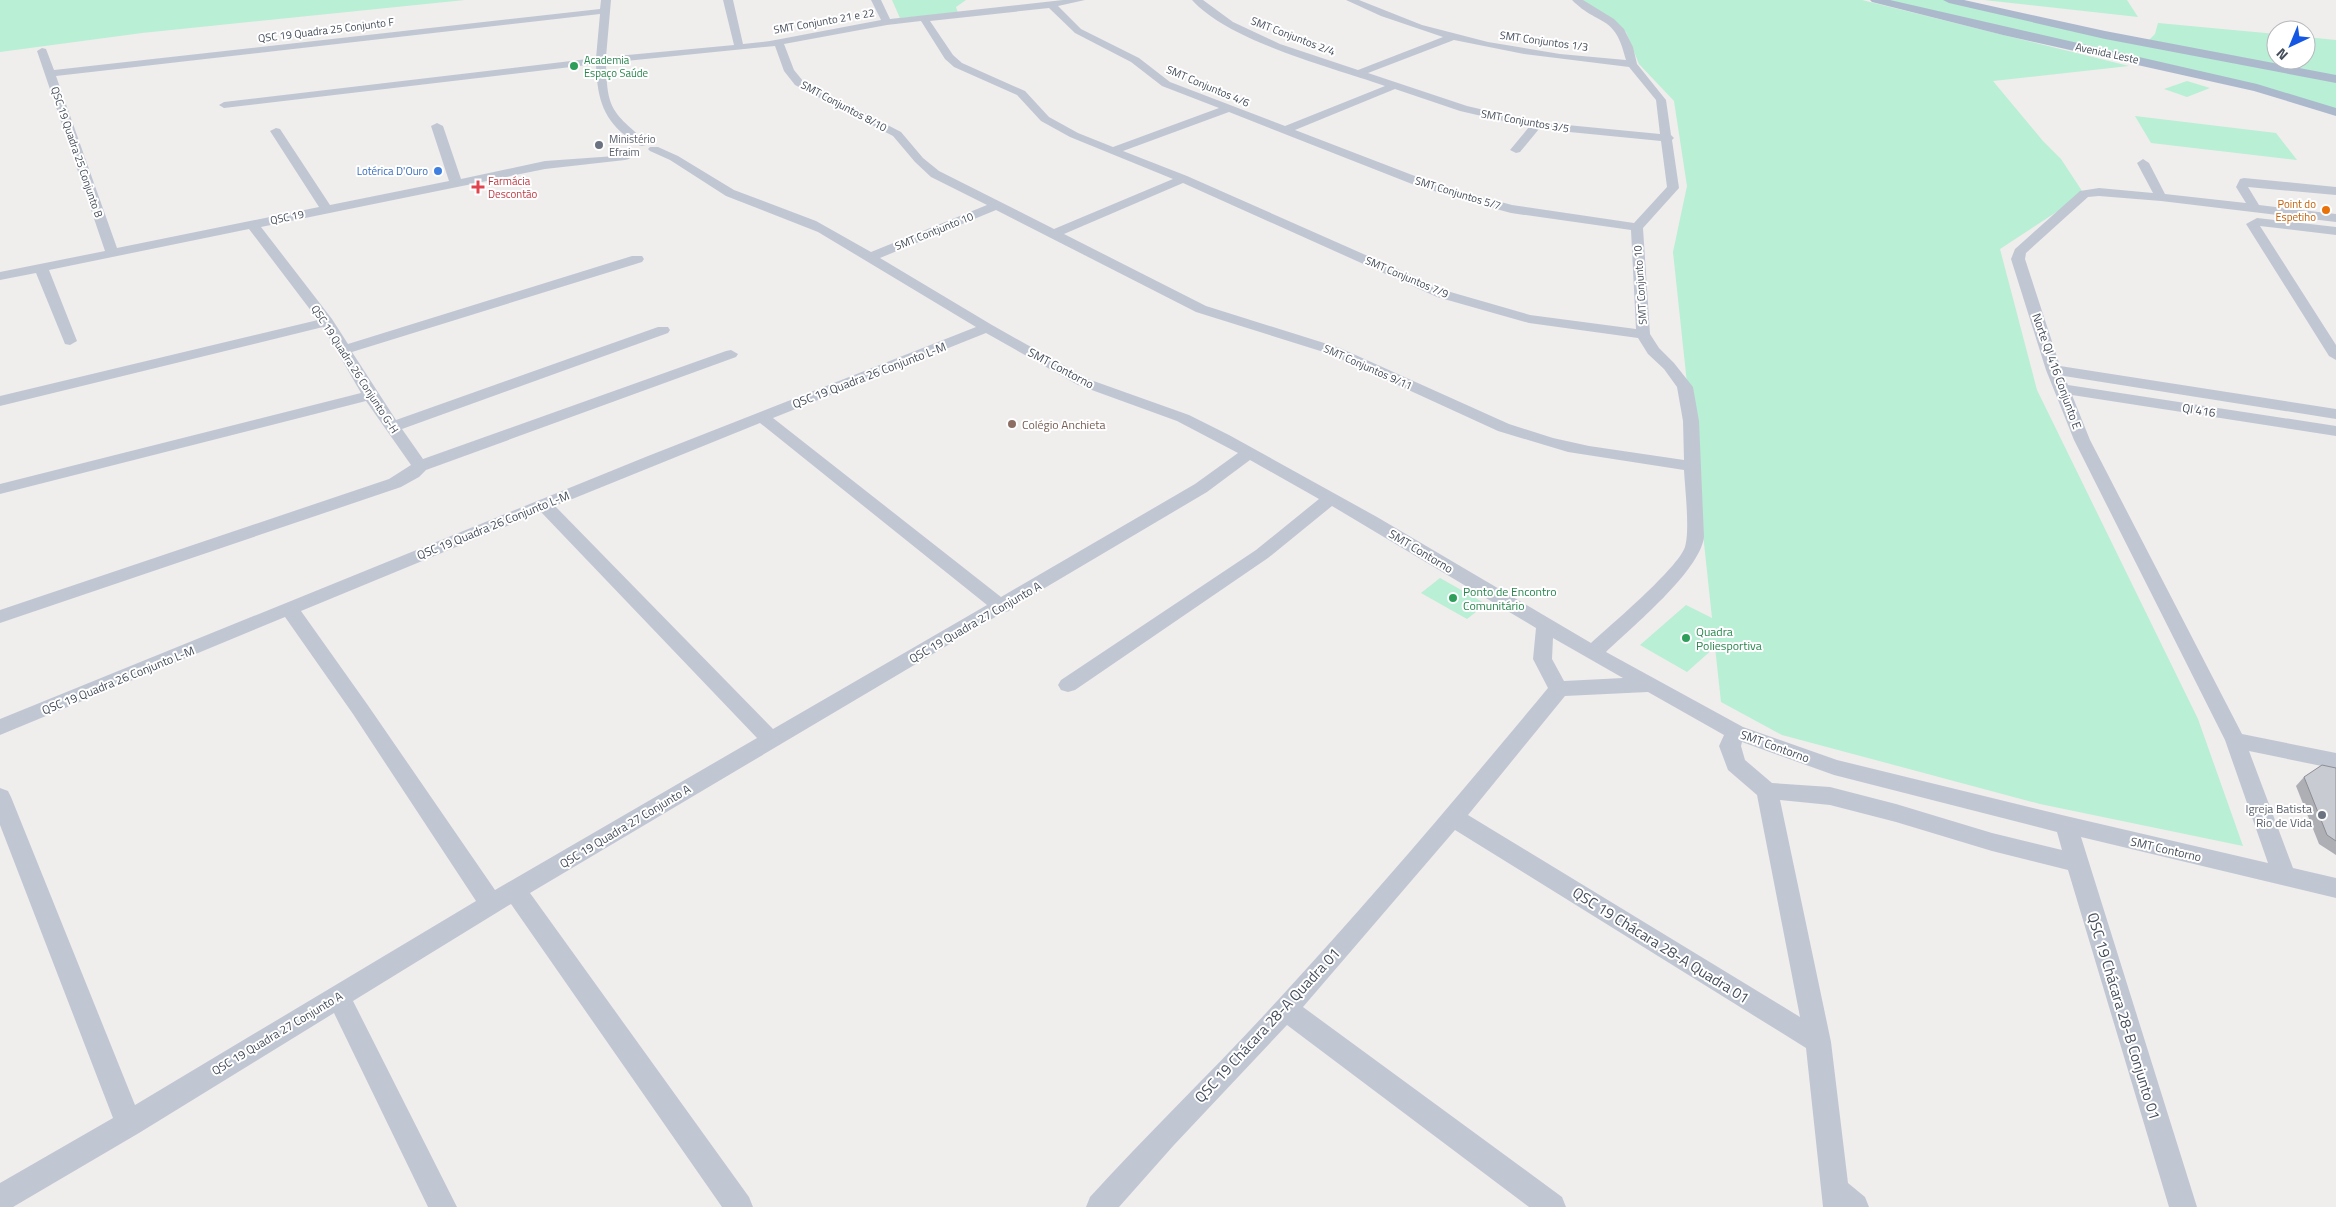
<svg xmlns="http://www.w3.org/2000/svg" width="2336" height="1207" font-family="'Titillium Web',sans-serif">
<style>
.green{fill:#b9efd4}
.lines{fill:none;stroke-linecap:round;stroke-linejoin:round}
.minor{fill:#c0c7d3;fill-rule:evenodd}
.major{fill:#acb9cd;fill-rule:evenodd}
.wall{fill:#adafb5}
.building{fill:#c9cbd3;stroke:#8d8e94}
.leisure-dot{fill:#2e9e5b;stroke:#fff;stroke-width:2}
.worship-dot{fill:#6b7280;stroke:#fff;stroke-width:2}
.shop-dot{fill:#3f7fe0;stroke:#fff;stroke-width:2}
.health-dot{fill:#e0444e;stroke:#fff;stroke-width:2}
.food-dot{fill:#e8710a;stroke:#fff;stroke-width:2}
.education-dot{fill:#8d6e63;stroke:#fff;stroke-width:2}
.labels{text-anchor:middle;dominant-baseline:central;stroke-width:4;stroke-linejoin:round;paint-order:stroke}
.far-street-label{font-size:11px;fill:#454e5b;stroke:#fff}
.far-leisure-label{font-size:11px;fill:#27864d;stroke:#fff;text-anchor:start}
.far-worship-label{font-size:11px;fill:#5b616d;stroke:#fff;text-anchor:start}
.far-shop-label{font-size:11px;fill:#366cbe;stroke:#fff;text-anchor:end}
.far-health-label{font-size:11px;fill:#be3a42;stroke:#fff;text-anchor:start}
.far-food-label{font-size:11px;fill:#c56008;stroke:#fff;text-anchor:end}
.street-label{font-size:12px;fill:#454e5b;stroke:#fff}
.education-label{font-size:12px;fill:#785e54;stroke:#fff;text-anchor:start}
.leisure-label{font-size:12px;fill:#27864d;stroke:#fff;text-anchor:start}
.worship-label{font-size:12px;fill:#5b616d;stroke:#fff;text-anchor:end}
.near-street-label{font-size:15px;fill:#454e5b;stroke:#fff}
</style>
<rect width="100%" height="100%" fill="#f0eded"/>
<g class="green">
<polygon points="0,0 465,0 142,33 0,52"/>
<polygon points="892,0 966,0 956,7 958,13 900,18"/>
<polygon points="1576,0 1862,0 2129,66 1993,81 2043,141 2061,159 2084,194 2000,249 2037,390 2198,719 2243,846 2040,804 1782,735 1721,702 1715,647 1687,672 1640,645 1686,605 1712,618 1673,252 1687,186 1674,101 1639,64 1626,32"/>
<polygon points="1884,0 1948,0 2336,80 2336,113 2259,90"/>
<polygon points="1984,0 2127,0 2138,17"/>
<polygon points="2158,23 2276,34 2276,60 2306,60 2306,37 2336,40 2336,76 2149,40 2155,34"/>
<polygon points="2187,81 2210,88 2187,97 2164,89"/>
<polygon points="2135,116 2276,133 2297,160 2151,143"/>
<polygon points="1440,578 1486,604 1467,619 1421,593"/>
</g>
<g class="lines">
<g class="minor">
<path d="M601 0H611L606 57 734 45 723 0H733L743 44 770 41 881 20 871 0H881L890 19 1063 0H1085L1058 6 1081 29 1139 58 1170 82 1285 126 1385 86C1331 67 1230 42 1192 0H1203L1233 22 1280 44 1358 70 1443 37 1381 16 1346 0H1359L1422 25 1488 42 1560 54 1626 60C1615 13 1599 27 1572 0H1583L1614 19 1624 29 1633 47 1637 64 1666 100 1671 135 1674 138 1672 140 1679 188 1643 228 1650 334 1659 348 1674 363 1693 387 1699 421 1704 537C1700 571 1632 627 1606 652L1743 727 1837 760 2066 816 2268 863 2225 740 2074 440 2046 370 2011 259 2015 249 2080 191 2099 188 2153 193 2137 163 2143 159 2149 163 2165 194 2246 203 2236 187 2240 179 2244 178 2336 187V195L2248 187 2259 205 2336 214V222L2161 201 2099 196 2088 197 2026 253 2025 259 2060 366 2336 409V419L2064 376 2068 385 2336 426V436L2072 395 2090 440 2242 734 2336 753V769L2249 751 2293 868 2336 878V898L2081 837 2197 1207H2169L2068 870 1992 851 1896 822 1830 805 1780 800 1831 1042 1848 1183 1865 1197 1869 1207H1823L1806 1048 1455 830 1303 1007 1562 1197 1566 1207H1529L1287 1025 1174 1145 1119 1207H1086L1090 1197C1151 1130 1217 1067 1278 1000 1371 899 1460 794 1548 688L1533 659 1536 628 1332 506 1268 558 1075 690 1068 692 1061 690 1058 685 1061 680 1256 550 1319 499 1250 460 1207 492 1011 608 1009 611 1002 613 530 893 749 1197 753 1207H722L511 904 353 1001 457 1207H428L334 1013 139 1133 13 1207H0V1183L113 1118 0 825V788L8 791 11 797 135 1105 476 901 353 714 285 617 0 735V719L648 456 976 327 818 232 726 196 670 160 650 151 648 149 650 147H658L678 156 734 190 816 221 871 252 987 205 931 177 915 162 893 136 795 85 784 71 775 46 606 63C607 109 612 112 646 141L648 143 646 145 642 146C636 145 631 140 626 136 601 117 597 93 596 64L224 108 219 105 224 102 596 58 600 14 56 76 117 248 319 207 270 131 276 128 280 129 330 205 449 181 431 126 437 123 443 126 461 179 545 161 629 155 631 157 629 159 625 160 545 169 261 227 332 319 348 344 632 256H642L644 259 642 262 352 352 396 420 658 327H668L670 330 668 333 402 429 423 459 726 351 731 350 738 354 736 357 426 470 419 477 401 487 0 623V610L389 479 411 465 366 401 0 494V484L361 393 323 327 0 406V396L318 320 249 229 49 270 77 341 70 345 65 344 36 273 0 280V272L105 251 37 51 42 48 46 49 54 70 600 9ZM1049 8 1075 33 1131 62 1162 86 1219 108 1113 147 1078 133 1049 117 1025 91 962 63 953 55 930 21ZM921 21 945 59 954 67 1017 95 1041 121 1070 137 1173 179 1054 229 939 171 923 158 901 132 803 81 794 70 784 44 887 25ZM1454 40 1524 54 1629 67 1656 100 1660 134 1536 122 1467 106 1368 73ZM1395 89 1460 111 1529 127 1510 150 1516 153 1520 152 1539 129 1661 141 1667 187 1634 223 1512 205 1471 194 1420 178 1295 130ZM1229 112 1412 184 1463 200 1511 213 1631 230 1636 329 1530 315 1447 291 1187 176 1123 151ZM1183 183 1437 297 1529 323 1638 338 1648 354 1664 369 1677 387 1683 421 1684 460 1589 446 1553 438 1509 424 1340 348 1206 306 1064 234ZM996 210 1196 312 1330 354 1498 431 1568 452 1684 470C1685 489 1690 530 1685 547 1678 568 1611 625 1591 643L1377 517 1229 435 1189 415 1088 379 992 325 880 258ZM986 333 1078 385 1177 421 1238 453 1195 484 1001 597 773 418ZM760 423 987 605 773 729 555 506ZM541 512 757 738 495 890 367 704 301 611ZM1553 638 1623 678 1564 681 1552 659ZM1648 692 1724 735 1719 746 1728 770 1757 795 1800 1017 1468 815 1565 696ZM1742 742 1834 775 2057 832 2062 850 1992 833 1896 804 1830 787 1772 783 1745 760 1741 746Z"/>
<polygon points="2257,218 2336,227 2336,235 2260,226 2336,345 2336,360 2329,356 2246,224"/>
</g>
<g class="major">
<polygon points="1870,0 1890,0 2257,84 2336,108 2336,116 2254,91 2003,35 1872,2"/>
<polygon points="1943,0 1964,0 2105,31 2336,75 2336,83 2105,39 1949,3"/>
</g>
</g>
<polygon class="wall" points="2336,768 2336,855 2319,844 2296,786 2304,777"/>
<polygon class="building" points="2322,765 2336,768 2336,841 2327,835 2304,777"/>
<g class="leisure-dot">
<circle cx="574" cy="66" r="5"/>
<circle cx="1453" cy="598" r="5"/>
<circle cx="1686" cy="638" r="5"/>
</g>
<g class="worship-dot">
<circle cx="599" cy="145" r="5"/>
<circle cx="2322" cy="815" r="5"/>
</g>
<circle class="shop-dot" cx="438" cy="171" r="5"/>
<path class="health-dot" d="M475.5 179.5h5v5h5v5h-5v5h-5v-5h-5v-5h5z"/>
<circle class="food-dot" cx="2326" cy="210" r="5"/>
<circle class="education-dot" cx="1012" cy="424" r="5"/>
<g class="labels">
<g class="far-street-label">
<text transform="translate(824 21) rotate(-10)">SMT Conjunto 21 e 22</text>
<text transform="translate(326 30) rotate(-7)">QSC 19 Quadra 25 Conjunto F</text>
<text transform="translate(1293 36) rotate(21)">SMT Conjuntos 2/4</text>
<text transform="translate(1544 41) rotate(8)">SMT Conjuntos 1/3</text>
<text transform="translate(2107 53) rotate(12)">Avenida Leste</text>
<text transform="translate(1208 86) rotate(23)">SMT Conjuntos 4/6</text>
<text transform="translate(844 106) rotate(28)">SMT Conjuntos 8/10</text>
<text transform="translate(1525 121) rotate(10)">SMT Conjuntos 3/5</text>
<text transform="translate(77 152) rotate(71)">QSC 19 Quadra 25 Conjunto B</text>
<text transform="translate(1458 193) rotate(17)">SMT Conjuntos 5/7</text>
<text transform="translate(287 217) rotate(-11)">QSC 19</text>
<text transform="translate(934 231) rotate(-22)">SMT Contjunto 10</text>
<text transform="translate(1407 277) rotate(23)">SMT Conjuntos 7/9</text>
<text transform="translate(1640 285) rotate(-94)">SMT Conjunto 10</text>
<text transform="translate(1368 367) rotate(24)">SMT Conjuntos 9/11</text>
<text transform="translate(355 369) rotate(57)">QSC 19 Quadra 26 Conjunto G-H</text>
</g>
<g class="far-leisure-label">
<text x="584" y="60">Academia<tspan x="584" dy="13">Espaço Saúde</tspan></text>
</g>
<g class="far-worship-label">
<text x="609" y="139">Ministério<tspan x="609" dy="13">Efraim</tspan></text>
</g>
<g class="far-shop-label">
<text x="428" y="171">Lotérica D'Ouro</text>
</g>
<g class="far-health-label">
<text x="488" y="181">Farmácia<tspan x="488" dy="13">Descontão</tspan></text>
</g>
<g class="far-food-label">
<text x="2316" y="204">Point do<tspan x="2316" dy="13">Espetiho</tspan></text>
</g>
<g class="street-label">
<text transform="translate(1061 368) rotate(28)">SMT Contorno</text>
<text transform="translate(2057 371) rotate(70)">Norte QI 416 Conjunto E</text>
<text transform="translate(869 375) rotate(-21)">QSC 19 Quadra 26 Conjunto L-M</text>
<text transform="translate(2199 410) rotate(9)">QI 416</text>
<text transform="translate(493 525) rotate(-22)">QSC 19 Quadra 26 Conjunto L-M</text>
<text transform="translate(1421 551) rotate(31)">SMT Contorno</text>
<text transform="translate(975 622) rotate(-30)">QSC 19 Quadra 27 Conjunto A</text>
<text transform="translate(118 680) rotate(-22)">QSC 19 Quadra 26 Conjunto L-M</text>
<text transform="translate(1775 746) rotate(20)">SMT Contorno</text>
<text transform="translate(625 826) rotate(-31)">QSC 19 Quadra 27 Conjunto A</text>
<text transform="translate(2166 849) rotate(13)">SMT Contorno</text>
<text transform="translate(277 1033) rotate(-31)">QSC 19 Quadra 27 Conjunto A</text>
</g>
<g class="education-label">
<text x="1022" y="424">Colégio Anchieta</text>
</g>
<g class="leisure-label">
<text x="1463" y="591">Ponto de Encontro<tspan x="1463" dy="14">Comunitário</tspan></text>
<text x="1696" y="631">Quadra<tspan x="1696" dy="14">Poliesportiva</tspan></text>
</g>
<g class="worship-label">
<text x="2312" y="808">Igreja Batista<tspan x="2312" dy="14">Rio de Vida</tspan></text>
</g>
<g class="near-street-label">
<text transform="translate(1661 945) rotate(32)">QSC 19 Chácara 28-A Quadra 01</text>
<text transform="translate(2124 1016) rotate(73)">QSC 19 Chácara 28-B Conjunto 01</text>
<text transform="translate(1267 1025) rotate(-47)">QSC 19 Chácara 28-A Quadra 01</text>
</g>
</g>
<g transform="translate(2291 45) rotate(224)"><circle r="24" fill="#ffffff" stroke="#b5b8bd"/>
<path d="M0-4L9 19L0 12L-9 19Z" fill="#1457e2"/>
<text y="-8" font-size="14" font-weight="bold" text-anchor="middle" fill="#454e5b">N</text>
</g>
</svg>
